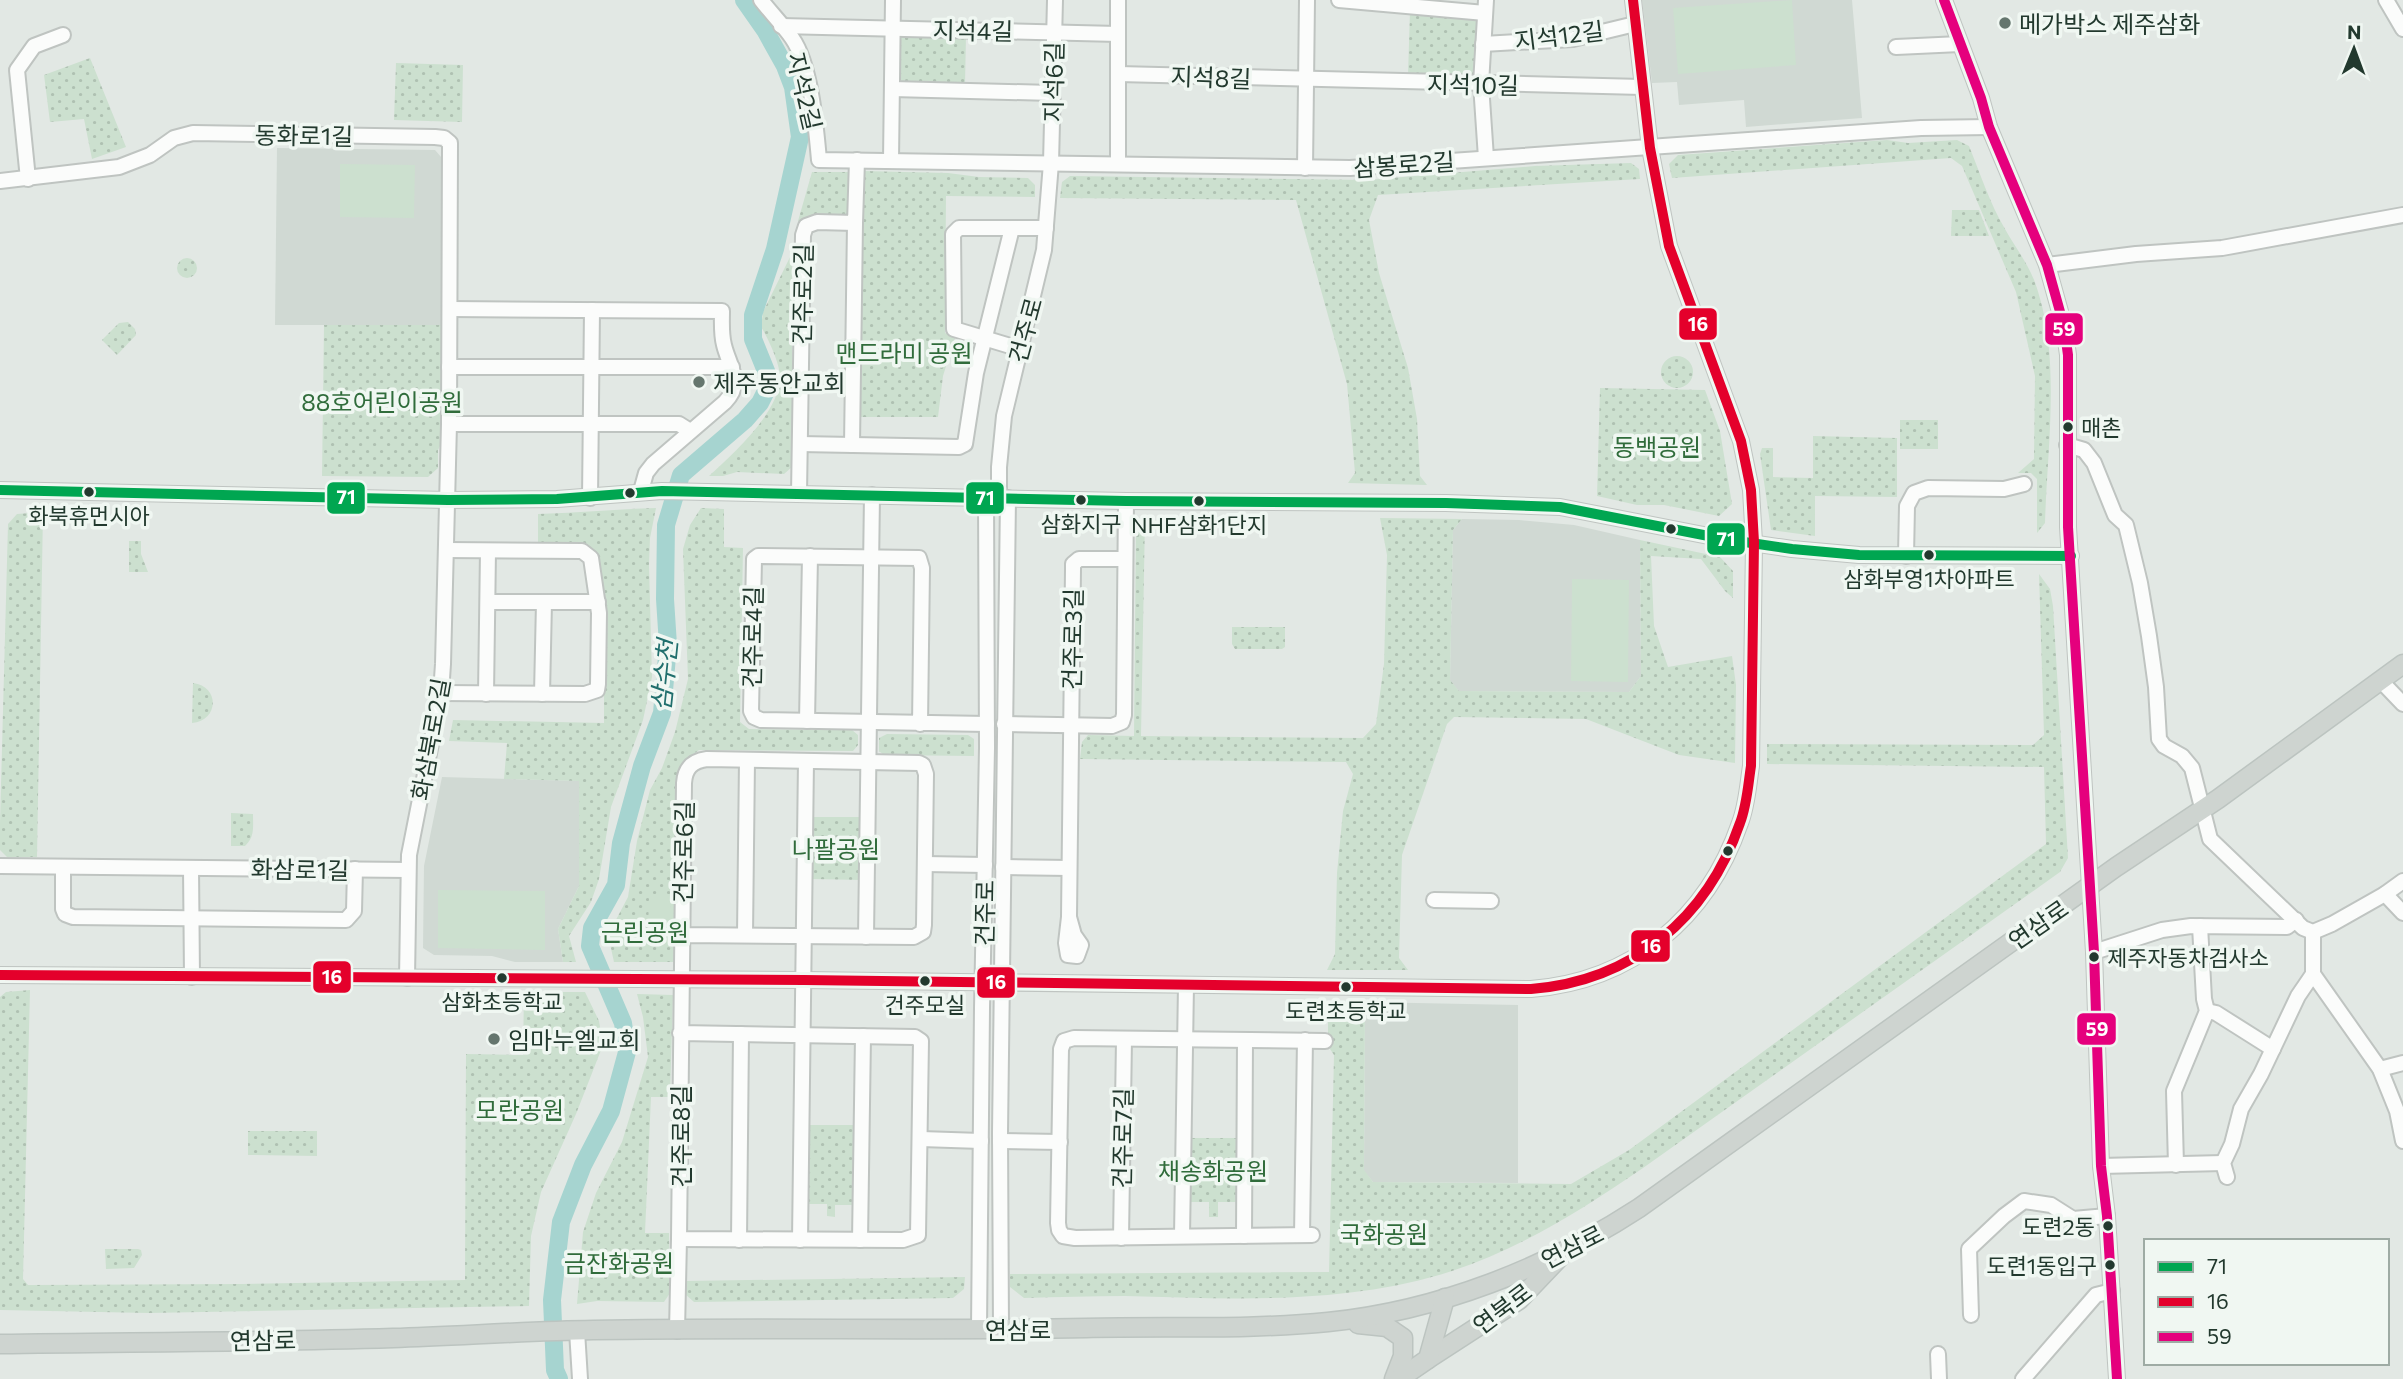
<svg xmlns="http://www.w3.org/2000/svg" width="2403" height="1379" font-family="Commissioner,'Noto Sans KR',sans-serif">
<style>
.built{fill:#d0d9d3}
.green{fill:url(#green-dots)}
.pitch{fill:#cce0cf}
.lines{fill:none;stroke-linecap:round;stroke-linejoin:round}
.river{stroke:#a6d4d0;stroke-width:18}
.minor-casing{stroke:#bfc4c1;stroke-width:18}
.major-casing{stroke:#bcc4c0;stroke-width:21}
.minor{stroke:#fbfcfb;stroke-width:14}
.major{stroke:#ced4d0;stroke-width:18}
.bus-1-casing{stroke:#f0f7f2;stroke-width:16}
.bus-2-casing{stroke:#f0f7f2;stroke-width:16}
.bus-3-casing{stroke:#f0f7f2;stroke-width:16}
.bus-1{stroke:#00a651;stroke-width:10}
.bus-2{stroke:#e4002b;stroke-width:10}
.bus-3{stroke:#e5007d;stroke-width:10}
.poi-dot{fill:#65766e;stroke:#f0f7f2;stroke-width:2.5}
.bus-dot{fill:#22392e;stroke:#f0f7f2;stroke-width:2.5}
.labels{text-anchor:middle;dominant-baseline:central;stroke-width:7;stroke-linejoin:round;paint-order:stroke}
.bus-label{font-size:22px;fill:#22392e;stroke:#f0f7f2}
.poi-label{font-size:24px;fill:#22392e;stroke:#f0f7f2;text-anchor:start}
.street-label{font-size:24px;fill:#22392e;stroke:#f0f7f2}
.park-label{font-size:24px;fill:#306c3b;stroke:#f0f7f2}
.water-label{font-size:26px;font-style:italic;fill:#216f6d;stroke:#f0f7f2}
.line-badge{stroke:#f0f7f2;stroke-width:2.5}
.badge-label{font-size:19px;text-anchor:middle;font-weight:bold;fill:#fff}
</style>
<defs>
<pattern id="green-dots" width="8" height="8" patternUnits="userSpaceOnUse" patternTransform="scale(1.75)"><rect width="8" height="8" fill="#cce0cf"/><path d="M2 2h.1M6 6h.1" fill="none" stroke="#afc1b2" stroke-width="1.8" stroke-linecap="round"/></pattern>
</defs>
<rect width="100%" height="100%" fill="#e2e8e4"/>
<g class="built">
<polygon points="1642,0 1852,0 1862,118 1746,127 1744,100 1679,105 1677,82 1652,83"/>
<polygon points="277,148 435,150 441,157 441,325 275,325"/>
<polygon points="1462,519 1519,520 1574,525 1640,540 1641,676 1629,692 1459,691 1450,681 1453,530"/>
<polygon points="442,777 579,781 579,886 558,929 563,962 515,962 492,956 434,955 423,948 424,866"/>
<polygon points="1365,1002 1518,1005 1518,1183 1373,1182 1364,1171"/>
</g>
<g class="green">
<polygon points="1410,10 1476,16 1479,24 1477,73 1470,78 1408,76"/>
<polygon points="904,34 966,36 965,84 902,82 897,76 898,42"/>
<polygon points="90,58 126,147 92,159 84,119 50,122 44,75"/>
<polygon points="396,63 463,65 462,122 394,120"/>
<path d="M1887 140 1908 143 1957 140 1969 146C1980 173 1990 204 2005 229 2018 252 2032 268 2039 295 2060 363 2047 452 2045 523L2037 533V479L2031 473H2018L2034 459 2035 376 2016 292 1962 166 1951 158 1672 178 1669 164 1678 155Z"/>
<polygon points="1631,163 1639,169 1640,179 1378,195 1369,220 1379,273 1408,368 1417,419 1420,476 1427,485 1348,483 1355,473 1347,384 1296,200 1060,198 1062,182 1070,176 1367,180 1535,166"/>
<polygon points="862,171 948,173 979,177 1028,178 1035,185 1035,197 946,196 945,333 955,337 943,376 938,417 858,417"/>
<polygon points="812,172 850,172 849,211 844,216 810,216 801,223 798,221"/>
<polygon points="1952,210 1979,210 1989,236 1951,236"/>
<path d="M792 253V467L784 474 737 472 723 476H709C733 454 780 412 780 377 780 364 768 338 761 327L763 312Z"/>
<circle cx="187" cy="268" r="10"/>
<polygon points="128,322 135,329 136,335 117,355 102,340 119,323"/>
<polygon points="324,325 441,325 442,442 438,450 438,468 428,477 322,476"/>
<circle cx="1677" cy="372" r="16"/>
<polygon points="1600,388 1705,390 1720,431 1732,504 1719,516 1664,505 1637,505 1597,496"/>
<rect x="1900" y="420" width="38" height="29"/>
<polygon points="1813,436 1897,438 1897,497 1815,496 1815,536 1771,530 1760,454 1762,448 1773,448 1773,477 1813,478"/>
<path d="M656 508 650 538 649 565 652 677 643 720 611 807 599 879 591 902 569 936 576 962H563L558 929 579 886V781L504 779 507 743 449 741 453 720 604 723V603L597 555 583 545H538V514C578 513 617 509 656 508Z"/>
<polygon points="701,508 724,509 724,547 743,548 740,722 749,729 852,730 858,735 858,745 853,751 699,750 688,758 678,775 677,962 614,962 608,935 628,897 637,841 650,790 662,768 675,732 688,679 683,549 690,525"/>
<polygon points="43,512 37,857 7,857 0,850 0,823 8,524 17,514"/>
<polygon points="1380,518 1462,519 1453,530 1450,680 1459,691 1629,692 1641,676 1640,540 1720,557 1733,571 1733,598 1725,591 1701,559 1651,556 1654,626 1668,667 1732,656 1736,685 1735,763 1679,755 1586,719 1454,717 1447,724 1402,855 1399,958 1408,970 1327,970 1335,954 1337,873 1343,811 1353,774 1346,762 1080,759 1082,742 1088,735 1134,736 1136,526 1140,520 1145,519 1141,736 1363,738 1376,724 1384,664 1387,555"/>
<polygon points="129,541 141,541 141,554 148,572 129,572"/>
<path d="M2039 574 2050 589 2053 606 2068 858 2060 872 1643 1168C1583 1209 1522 1248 1452 1271 1347 1305 1234 1299 1125 1296 1092 1296 1058 1297 1024 1298L1010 1287V1274L1329 1272 1334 1055 1328 1046V1001L1365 1002 1364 1170 1373 1182 1571 1184 1629 1150 2046 844 2044 767 1767 764V744L2033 745 2044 735Z"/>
<polygon points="1232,627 1285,627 1285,647 1282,649 1235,649 1232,644"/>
<path d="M193 683C220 686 219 721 192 723Z"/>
<polygon points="887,734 968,735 974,739 974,756 884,755 879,751 879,738"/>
<path d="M231 813 253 814C253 827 255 837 245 846H231Z"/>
<polygon points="812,817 862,817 861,880 811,879"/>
<polygon points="30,990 23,1279 28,1285 242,1284 465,1280 466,1054 523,1055 524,992 585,992 599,1021 603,1045 576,1114 541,1192 531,1236 529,1306 149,1313 0,1310 0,997 6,992"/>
<polygon points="637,994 673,995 670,1097 651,1097 645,1233 669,1233 670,1293 664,1302 597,1301 577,1304 583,1232 596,1193 622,1142 648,1057 643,1017"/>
<polygon points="808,1125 855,1125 854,1205 835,1205 835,1217 827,1216 827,1204 807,1204"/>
<polygon points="248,1131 317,1131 317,1156 248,1155"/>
<polygon points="1188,1138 1238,1138 1238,1202 1218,1202 1218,1217 1209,1217 1209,1202 1188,1202"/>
<polygon points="105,1249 138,1249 141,1250 142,1255 134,1268 106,1269"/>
<polygon points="965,1277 964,1289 953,1298 694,1302 685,1294 684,1281"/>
</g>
<g class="pitch">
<polygon points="1792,0 1796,65 1678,74 1673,8"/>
<polygon points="340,164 415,165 414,218 340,217"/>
<polygon points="1572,579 1629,580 1628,682 1571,681"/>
<polygon points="438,890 545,891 545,950 438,948"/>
<polygon points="649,897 671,897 670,936 648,936"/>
</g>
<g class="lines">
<polyline class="river" points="559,1379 555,1370 552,1300 561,1222 583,1165 611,1111 627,1052 623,1023 590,946 592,928 616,885 621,843 642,766 662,713 668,645 665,599 666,525 681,475 745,420 760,403 767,389 768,376 753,339 753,315 775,249 800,137 793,87 785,66 765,30 744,0"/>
<g class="minor-casing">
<g id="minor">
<path d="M761 0C771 13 783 25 792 38 811 65 816 127 819 160L1350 168 1921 128 1989 127"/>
<polyline points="1339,0 1485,13"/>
<polyline points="1944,0 1981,98 1989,127 2047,265 2064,326 2068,355 2068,527 2094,952 2101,1166 2107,1216 2117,1379"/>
<polyline points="2386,0 2403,29"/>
<polyline points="781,26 1118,34"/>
<polyline points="1483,44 1573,39 1635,24"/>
<polyline points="1896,47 1960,44"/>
<polyline points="1118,74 1642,87"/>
<polyline points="892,89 1052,93"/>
<polyline points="1486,158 1481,84 1486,0"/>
<polyline points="891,160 893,0"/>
<polyline points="1118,164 1118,0"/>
<polyline points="1305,168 1307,0"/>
<polyline points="28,179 17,70 34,46 63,35"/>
<polyline points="0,181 119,167 150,155 174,138 193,133 435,137 444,138 450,143 449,424 443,664 441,693 409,855 407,978"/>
<polyline points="2047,265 2136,254 2222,248 2403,215"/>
<path d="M450 309 722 311C722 322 721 334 724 345 729 366 744 383 725 402L653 464 646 473 641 491"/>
<polyline points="1020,349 954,329 953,234 959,228 1046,228"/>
<polyline points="449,367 732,367"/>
<polyline points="449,424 679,424 690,431"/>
<polyline points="800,444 959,447 965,444 976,373 1012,228"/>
<polyline points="852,445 855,223"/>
<polyline points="2067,445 2084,450 2094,463 2115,515 2126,525 2140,583 2149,636 2156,687 2159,739 2164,746 2182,756 2192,768 2210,839 2303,928 2313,932 2332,924 2385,894 2403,913"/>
<polyline points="0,490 448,500 557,499 662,491 1126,501 1446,503 1560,507 1724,539 1792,549 1859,555 2071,556"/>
<polyline points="799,494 803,235 806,226 817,222 855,223 857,160"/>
<polyline points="999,497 999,467 1004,416 1044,250 1051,163 1055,0"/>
<polyline points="590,498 592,310"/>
<polyline points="1906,556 1907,506 1914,493 1928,488 2004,489 2024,484"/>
<polyline points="488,602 598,602"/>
<polyline points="2380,680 2403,704"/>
<polyline points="441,693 585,694 597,690 598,684 599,613 591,558 582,551 446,550"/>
<polyline points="486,694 488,551"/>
<polyline points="542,694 544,602"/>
<polyline points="807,721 810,556"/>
<path d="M920 724 922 568 919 558 758 556 754 559 751 711 754 717 761 720C837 722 912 723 987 724"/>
<polyline points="1004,724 1112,726 1122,722 1124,715 1126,501"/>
<polyline points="925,864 985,865"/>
<polyline points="0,866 408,870"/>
<polyline points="63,867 63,909 65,914 73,917 346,920 354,911 355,869"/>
<polyline points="1003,867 1069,868"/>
<polyline points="191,868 192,977"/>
<polyline points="2385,894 2403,881"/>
<polyline points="1434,900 1491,901"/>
<polyline points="1069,917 1074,935 1081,945 1077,956 1068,955 1066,943 1069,917 1073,569 1073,564 1079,559 1125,559"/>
<polyline points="745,935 747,760"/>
<polyline points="866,937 872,495"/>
<polyline points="2094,952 2162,930 2191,926 2287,927 2296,920"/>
<polyline points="2313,974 2380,1069 2397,1111 2403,1141"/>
<path d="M0 975 804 980 1531 989C1632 981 1707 919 1740 823 1747 805 1748 785 1751 766L1754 542 1751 490 1741 441 1669 246 1650 148 1633 0"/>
<polyline points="2207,1011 2216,1013 2273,1049"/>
<path d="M680 1033 915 1037 921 1041 918 1235 903 1240 679 1239 684 783C685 768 692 761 707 759L919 763 923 765 926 774 924 925 923 932 914 937 682 935"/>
<polyline points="2380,1069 2403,1063"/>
<polyline points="921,1139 981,1141"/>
<polyline points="1000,1141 1060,1142"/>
<polyline points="2176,1165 2174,1091 2207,1011 2204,999 2200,926"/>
<polyline points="2101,1166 2223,1163"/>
<polyline points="2227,1177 2223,1163 2232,1144 2241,1109 2261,1074 2298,996 2313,974 2313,932"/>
<polyline points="1302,1235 1305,1040"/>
<polyline points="1312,1235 1075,1238 1063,1236 1059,1230 1058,1223 1061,1049 1064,1041 1074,1038 1325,1041"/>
<polyline points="1182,1236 1186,985"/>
<polyline points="1244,1236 1245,1040"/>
<polyline points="1121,1238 1124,1039"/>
<polyline points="739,1240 741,1034"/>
<polyline points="800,1240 806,761"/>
<polyline points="860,1240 863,1036"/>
<polyline points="1971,1315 1969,1249 2004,1216 2024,1201 2051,1205 2073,1219 2107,1216"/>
<polyline points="979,1329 982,1008 987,748 986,497"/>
<polyline points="1001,1330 1000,1133 1008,498"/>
<polyline points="577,1331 580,1379"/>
<polyline points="677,1331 679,1239"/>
<polyline points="1938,1354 1939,1379"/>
<polyline points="2023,1379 2096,1295 2112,1291"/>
</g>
</g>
<g class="major-casing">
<g id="major">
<polyline points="1358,1324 1387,1327 1403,1338 1403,1356 1394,1379"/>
<path d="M0 1344C131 1342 262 1342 393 1338 459 1336 526 1331 593 1330 757 1327 922 1331 1086 1328 1166 1326 1248 1330 1328 1322 1438 1311 1547 1268 1639 1208L2116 867 2218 799 2403 664"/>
<polyline points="1428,1359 1519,1300 1560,1257"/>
<polyline points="1399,1379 1428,1359 1445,1298"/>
</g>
</g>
<use href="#minor" class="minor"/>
<use href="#major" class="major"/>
<g class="bus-1-casing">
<polyline id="bus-1" points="0,490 448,500 557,499 662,491 1126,501 1446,503 1560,507 1724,539 1792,549 1859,555 2071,556"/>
</g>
<g class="bus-2-casing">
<path id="bus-2" d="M0 975 804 980 1531 989C1632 981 1707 919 1740 823 1747 805 1748 785 1751 766L1754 542 1751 490 1741 441 1669 246 1650 148 1633 0"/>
</g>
<g class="bus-3-casing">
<polyline id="bus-3" points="1944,0 1981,98 1989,127 2047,265 2064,326 2068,355 2068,527 2094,952 2101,1166 2107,1216 2117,1379"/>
</g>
<use href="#bus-1" class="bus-1"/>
<use href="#bus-2" class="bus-2"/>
<use href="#bus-3" class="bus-3"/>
</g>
<g class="poi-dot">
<circle cx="2005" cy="23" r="7"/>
<circle cx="699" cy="382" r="7"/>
<circle cx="494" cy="1039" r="7"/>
</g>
<g class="bus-dot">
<circle cx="2068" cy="427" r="6"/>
<circle cx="89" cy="492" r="6"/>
<circle cx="630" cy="493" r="6"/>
<circle cx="1081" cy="500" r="6"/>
<circle cx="1199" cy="501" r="6"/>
<circle cx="1671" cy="529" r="6"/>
<circle cx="1929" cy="555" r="6"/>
<circle cx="1728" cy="851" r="6"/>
<circle cx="2094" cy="957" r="6"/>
<circle cx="502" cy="978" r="6"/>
<circle cx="925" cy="981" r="6"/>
<circle cx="1346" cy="987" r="6"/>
<circle cx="2108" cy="1226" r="6"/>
<circle cx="2110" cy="1265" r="6"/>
</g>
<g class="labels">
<g class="bus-label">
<text x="2081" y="427" text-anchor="start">매촌</text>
<text x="89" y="515">화북휴먼시아</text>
<text x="1081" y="523">삼화지구</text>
<text x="1199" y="524">NHF삼화1단지</text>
<text x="1929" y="578">삼화부영1차아파트</text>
<text x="2107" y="957" text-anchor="start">제주자동차검사소</text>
<text x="502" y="1001">삼화초등학교</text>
<text x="925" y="1004">건주모실</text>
<text x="1346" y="1010">도련초등학교</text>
<text x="2095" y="1226" text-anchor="end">도련2동</text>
<text x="2097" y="1265" text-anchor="end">도련1동입구</text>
</g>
<g class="poi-label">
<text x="2019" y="23">메가박스 제주삼화</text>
<text x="713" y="382">제주동안교회</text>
<text x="508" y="1039">임마누엘교회</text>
</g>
<g class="street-label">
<text transform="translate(973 30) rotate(1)">지석4길</text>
<text transform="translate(1559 35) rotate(-7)">지석12길</text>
<text transform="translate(1211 77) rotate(2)">지석8길</text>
<text transform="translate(1053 82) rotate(-89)">지석6길</text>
<text transform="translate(1473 84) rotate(1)">지석10길</text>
<text transform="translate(805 91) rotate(77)">지석2길</text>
<text transform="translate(304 135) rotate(1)">동화로1길</text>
<text transform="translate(1404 164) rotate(-4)">삼봉로2길</text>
<text transform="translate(802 294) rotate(-89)">건주로2길</text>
<text transform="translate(1025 330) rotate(-75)">건주로</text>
<text transform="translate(752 637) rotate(-89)">건주로4길</text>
<text transform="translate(1072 639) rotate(-89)">건주로3길</text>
<text transform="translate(430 739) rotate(-80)">화삼북로2길</text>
<text transform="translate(683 852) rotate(-89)">건주로6길</text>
<text transform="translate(300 869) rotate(1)">화삼로1길</text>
<text transform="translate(984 913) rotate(-89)">건주로</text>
<text transform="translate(2038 924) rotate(-35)">연삼로</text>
<text transform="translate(680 1136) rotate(-90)">건주로8길</text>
<text transform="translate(1122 1138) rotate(-89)">건주로7길</text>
<text transform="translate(1572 1246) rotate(-27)">연삼로</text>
<text transform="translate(1502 1308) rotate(-37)">연북로</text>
<text x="1018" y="1329">연삼로</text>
<text transform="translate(263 1340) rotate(-1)">연삼로</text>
</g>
<g class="park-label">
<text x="904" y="352">맨드라미 공원</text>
<text x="382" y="401">88호어린이공원</text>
<text x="1657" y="446">동백공원</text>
<text x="836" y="848">나팔공원</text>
<text x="645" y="931">근린공원</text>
<text x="520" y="1109">모란공원</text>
<text x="1213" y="1170">채송화공원</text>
<text x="1384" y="1233">국화공원</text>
<text x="619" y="1262">금잔화공원</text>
</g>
<g class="water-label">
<text transform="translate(663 675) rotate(-84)">삼수천</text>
</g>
</g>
<g class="line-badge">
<rect x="1678" y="307" width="40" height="34" rx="7" fill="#e4002b"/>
<rect x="2044" y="312" width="40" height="34" rx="7" fill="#e5007d"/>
<rect x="326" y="481" width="40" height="34" rx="7" fill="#00a651"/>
<rect x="965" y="481" width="40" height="34" rx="7" fill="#00a651"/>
<rect x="1706" y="522" width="40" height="34" rx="7" fill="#00a651"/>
<rect x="1630" y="929" width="41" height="34" rx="7" fill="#e4002b"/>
<rect x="312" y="960" width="40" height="34" rx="7" fill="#e4002b"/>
<rect x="976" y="966" width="40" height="33" rx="7" fill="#e4002b"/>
<rect x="2076" y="1012" width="41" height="34" rx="7" fill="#e5007d"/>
</g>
<g class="badge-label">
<text x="1698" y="331">16</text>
<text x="2064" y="336">59</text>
<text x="346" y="504">71</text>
<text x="985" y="505">71</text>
<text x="1726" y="546">71</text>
<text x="1651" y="953">16</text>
<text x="332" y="984">16</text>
<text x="996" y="989">16</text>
<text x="2097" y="1036">59</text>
</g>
<rect x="2144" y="1239" width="245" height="126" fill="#f0f7f2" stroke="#9eaba4" stroke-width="2"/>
<rect x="2158" y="1262" width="35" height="10" fill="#00a651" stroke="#9eaba4" stroke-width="2"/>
<text x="2207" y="1274" font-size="21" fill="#22392e">71</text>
<rect x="2158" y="1297" width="35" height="10" fill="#e4002b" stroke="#9eaba4" stroke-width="2"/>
<text x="2207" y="1309" font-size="21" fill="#22392e">16</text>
<rect x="2158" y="1332" width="35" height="10" fill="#e5007d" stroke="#9eaba4" stroke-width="2"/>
<text x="2207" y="1344" font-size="21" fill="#22392e">59</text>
<g transform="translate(2354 49) rotate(1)" stroke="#f0f7f2" stroke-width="5" paint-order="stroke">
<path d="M0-5L12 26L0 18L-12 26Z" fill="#22392e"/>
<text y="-10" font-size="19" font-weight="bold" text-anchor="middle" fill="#22392e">N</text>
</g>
</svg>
